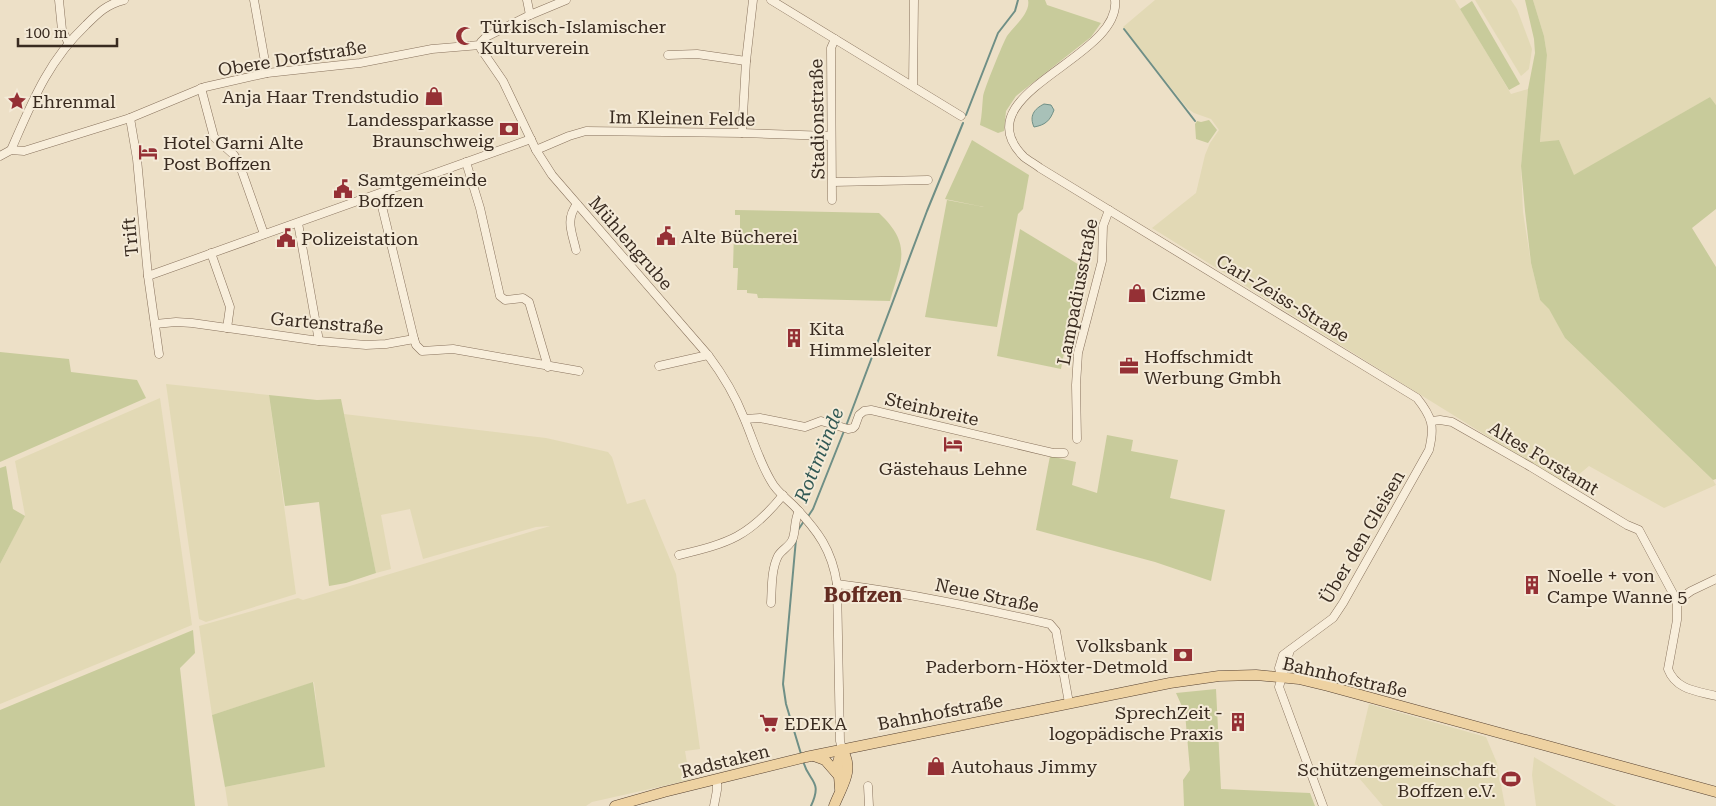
<svg xmlns="http://www.w3.org/2000/svg" width="1716" height="806" font-family="'Roboto Serif',serif">
<style>
.farmland{fill:#e2d9b5}
.green{fill:#c8cb9b}
.water{fill:#a8c1b8;stroke:#6f8f86}
.lines{fill:none;stroke-linecap:round;stroke-linejoin:round}
.stream{stroke:#6f8f86;stroke-width:2}
.minor-casing{stroke:#88725d;stroke-width:9}
.major-casing{stroke:#564131;stroke-width:11}
.minor{stroke:#f8eedb;stroke-width:8}
.major{stroke:#eed2a2;stroke-width:10}
.labels{text-anchor:middle;dominant-baseline:central;stroke-width:4;stroke-linejoin:round;paint-order:stroke}
.poi-label{font-size:18px;fill:#392b20;stroke:#f4ead7;text-anchor:start}
.street-label{font-size:18px;fill:#392b20;stroke:#f4ead7}
.water-label{font-size:19px;font-style:italic;fill:#305854;stroke:#f4ead7}
.quarter-label{font-size:20px;font-weight:bold;fill:#642c21;stroke:#f4ead7}
</style>
<rect width="100%" height="100%" fill="#ede0c7"/>
<g class="farmland">
<polygon points="1155,0 1455,0 1511,94 1528,89 1521,166 1523,212 1531,263 1540,300 1549,308 1565,338 1713,480 1716,485 1664,508 1589,466 1566,485 1152,228 1196,193 1205,155 1210,143 1219,130 1211,119 1194,113 1187,108 1123,27"/>
<polygon points="1475,0 1511,0 1517,9 1532,49 1529,69 1521,76"/>
<polygon points="1533,0 1716,0 1716,105 1710,97 1574,176 1559,140 1540,143 1547,55 1544,36"/>
<polygon points="166,384 269,395 296,594 206,622 199,619"/>
<polygon points="160,398 192,625 0,704 0,564 25,515 15,461"/>
<polygon points="344,414 546,438 608,452 612,457 627,504 645,499 676,574 700,749 685,751 690,780 592,802 586,806 228,806 225,787 324,767 314,682 212,715 199,626 298,598 303,600 550,526 536,527 423,559 410,509 381,515 391,569 376,573"/>
<polygon points="1369,704 1486,737 1497,763 1505,806 1383,806 1353,771"/>
<polygon points="1534,757 1616,806 1536,806 1532,775"/>
</g>
<g class="green">
<path d="M1028 0H1045L1047 5 1101 23 1091 37 1016 96 1006 111 1004 131 998 133 980 125C982 115 982 107 983 97 984 89 1003 43 1007 36 1014 26 1031 13 1028 0Z"/>
<polygon points="1525,0 1533,0 1544,36 1547,55 1540,142 1559,140 1574,175 1710,97 1716,105 1716,209 1692,228 1716,267 1716,479 1713,480 1565,338 1549,309 1540,300 1531,263 1525,211 1521,166 1528,89 1535,53 1534,39"/>
<polygon points="1472,1 1520,84 1509,90 1460,9"/>
<polygon points="1209,120 1217,130 1208,143 1196,139 1195,124 1197,121 1201,122"/>
<polygon points="972,140 1029,175 1023,209 1018,214 997,327 925,317 947,200 984,207 945,199"/>
<path d="M735 210 879 213C913 245 901 262 890 301L758 298 757 294 747 293V290H737L738 268H733L734 232H740V215H735Z"/>
<polygon points="1020,229 1081,266 1061,369 997,356"/>
<polygon points="0,352 69,359 71,372 137,380 146,398 0,462"/>
<polygon points="269,395 317,400 341,399 376,573 346,583 329,586 319,502 285,506"/>
<polygon points="1107,435 1133,440 1131,451 1178,460 1170,498 1225,510 1211,581 1155,562 1036,530 1050,456 1076,462 1072,485 1097,493"/>
<polygon points="6,466 13,509 25,516 0,564 0,468"/>
<polygon points="193,630 195,653 180,668 195,806 0,806 0,710"/>
<polygon points="313,682 325,767 225,787 212,715"/>
<polygon points="1216,689 1221,789 1310,793 1315,806 1184,806 1183,780 1190,770 1185,713 1176,693"/>
</g>
<path class="water" d="M1044 104 1051 105 1054 110C1050 121 1045 125 1034 127 1029 116 1034 109 1044 104Z"/>
<g class="lines">
<g class="stream">
<polyline points="1124,29 1195,121"/>
<polyline points="966,115 998,33 1015,11 1018,0"/>
<polyline points="846,426 927,211 963,123"/>
<polyline points="807,518 813,509 844,431"/>
<polyline points="798,530 804,521"/>
<polyline points="796,539 783,684 786,704 801,754"/>
<path d="M803 761C809 783 823 780 811 806"/>
</g>
<g class="minor-casing">
<g id="minor">
<polyline points="59,0 62,30 68,42"/>
<polyline points="254,0 267,73"/>
<polyline points="527,0 530,15"/>
<path d="M566 0 530 15 486 37 481 42V49L503 81 536 150 552 175 708 355C723 375 735 395 744 418 753 439 759 461 771 481 776 491 786 498 794 506 818 531 832 550 837 584L840 741 842 749"/>
<polyline points="771,0 961,116"/>
<path d="M1115 0C1122 59 960 93 1024 157 1029 161 1035 164 1040 168L1417 398C1432 417 1435 426 1429 450L1343 603 1333 618 1283 655 1279 668 1281 677"/>
<polyline points="668,55 697,54 746,61"/>
<polyline points="913,86 914,0"/>
<polyline points="201,88 214,137 234,155 239,163 264,234"/>
<polyline points="130,118 137,159 148,276 159,354"/>
<polyline points="742,133 746,61 753,0"/>
<path d="M11 150C32 102 48 61 86 25 98 13 107 4 124 0"/>
<polyline points="536,150 569,136 586,131 742,133 831,136"/>
<polyline points="0,156 11,150 24,151 130,118 205,87 267,73 360,63 432,49 480,45"/>
<polyline points="466,162 480,208 500,296 505,300 523,298 529,302 548,367"/>
<polyline points="833,182 928,180"/>
<polyline points="379,194 414,339"/>
<polyline points="832,200 831,48 835,39"/>
<polyline points="298,223 319,341"/>
<path d="M576 250C572 232 565 220 577 204"/>
<polyline points="211,253 230,307 227,328"/>
<polyline points="148,276 531,139"/>
<polyline points="155,324 176,322 192,323 319,341 366,345 386,344 414,339 416,345 422,351 453,349 579,371"/>
<polyline points="659,366 708,355"/>
<polyline points="745,419 760,418 805,427 821,421 848,429 853,428 855,426 859,415 864,411 871,410 1053,453 1064,453"/>
<path d="M1432 421 1440 420 1452 422 1531 467 1627 525 1639 530 1677 601V620L1668 669C1676 690 1697 691 1716 696"/>
<polyline points="1077,439 1076,385 1078,353 1102,261 1103,226 1109,210"/>
<path d="M679 555C729 543 749 537 783 495"/>
<path d="M837 584C909 593 979 608 1050 624L1056 631 1069 703"/>
<polyline points="1677,601 1691,591 1716,579"/>
<path d="M771 603C772 588 771 570 778 556 782 549 791 546 793 538 796 529 794 520 799 511"/>
<polyline points="1290,650 1279,687 1323,806"/>
<polyline points="868,786 869,806"/>
<polyline points="714,806 717,790 717,779"/>
</g>
</g>
<g class="major-casing">
<g id="major">
<polyline points="814,756 825,760 838,775"/>
<polyline points="840,789 838,762 842,749"/>
<polyline points="615,806 664,792 806,757 1170,683 1219,676 1256,675 1299,679 1328,686 1716,792"/>
<path d="M834 806C842 785 855 771 842 749"/>
</g>
</g>
<use href="#minor" class="minor"/>
<use href="#major" class="major"/>
</g>
<defs>
<g id="mosque-bare" transform="scale(1.5)"><path d="M3.5-4.9A6 6 0 1 0 3.5 4.9A5 5 0 1 1 3.5-4.9Z" fill="#953035" stroke="#f4ead7" stroke-width="2.5" paint-order="stroke"/></g>
<g id="shop-bare" transform="scale(1.5)"><path d="M-5-2.5h2.3a2.7 3.5 0 0 1 5.4 0H5L5.5 6h-11ZM-1.5-2.5h3a1.5 2.3 0 0 0-3 0Z" fill="#953035" stroke="#f4ead7" stroke-width="2.5" paint-order="stroke"/></g>
<g id="sight-bare" transform="scale(1.5)"><path d="M0-6L1.8-2.2L6-1.7L2.9 1.2L3.7 5.4L0 3.3L-3.7 5.4L-2.9 1.2L-6-1.7L-1.8-2.2Z" fill="#953035" stroke="#f4ead7" stroke-width="2.5" paint-order="stroke"/></g>
<g id="bank-bare" transform="scale(1.5)"><path d="M-6-4H6V4H-6ZM0-2.3a2.3 2.3 0 1 0 0 4.6a2.3 2.3 0 1 0 0-4.6Z" fill="#953035" stroke="#f4ead7" stroke-width="2.5" paint-order="stroke"/></g>
<g id="hotel-bare" transform="scale(1.5)"><path d="M-6-4.5h1.5V1H6V5H4.5V3h-9V5H-6ZM-4 0a1.8 1.8 0 1 1 3.6 0ZM.5 0V-2.5h3Q6-2.5 6 0Z" fill="#953035" stroke="#f4ead7" stroke-width="2.5" paint-order="stroke"/></g>
<g id="civic-bare" transform="scale(1.5)"><path d="M-.6-6.5H3V-4.5H.6V-3L4-1V1h2V6H-6V1h2V-1L-.6-3ZM-1.2 2.5V6h2.4V2.5Z" fill="#953035" stroke="#f4ead7" stroke-width="2.5" paint-order="stroke"/></g>
<g id="building-bare" transform="scale(1.5)"><path d="M-4-6H4V6H1V3H-1V6H-4ZM-2.5-4.3h1.7v1.8h-1.7ZM.8-4.3h1.7v1.8H.8ZM-2.5-1h1.7V.8h-1.7ZM.8-1h1.7V.8H.8Z" fill="#953035" stroke="#f4ead7" stroke-width="2.5" paint-order="stroke"/></g>
<g id="office-bare" transform="scale(1.5)"><path d="M-6-3h4V-5.5h4V-3h4V5H-6ZM-1-4.5V-3h2v-1.5ZM-6 0V1H6V0Z" fill="#953035" stroke="#f4ead7" stroke-width="2.5" paint-order="stroke"/></g>
<g id="supermarket-bare" transform="scale(1.5)"><path d="M-6-5.5h2.5l.6 2H6L4.5 2H-2.5L-4.4-4H-6ZM-1.5 3.2a1.3 1.3 0 1 0 .1 0ZM3 3.2a1.3 1.3 0 1 0 .1 0Z" fill="#953035" stroke="#f4ead7" stroke-width="2.5" paint-order="stroke"/></g>
<g id="stadium-bare" transform="scale(1.5)"><path d="M0-5a6.5 5 0 1 0 0 10a6.5 5 0 1 0 0-10ZM-3.5-1.8h7v3.6h-7Z" fill="#953035" stroke="#f4ead7" stroke-width="2.5" paint-order="stroke"/></g>
</defs>
<g fill-rule="evenodd">
<use href="#mosque-bare" x="465" y="36"/>
<use href="#shop-bare" x="434" y="96"/>
<use href="#sight-bare" x="17" y="101"/>
<use href="#bank-bare" x="509" y="129"/>
<use href="#hotel-bare" x="148" y="152"/>
<use href="#civic-bare" x="343" y="189"/>
<use href="#civic-bare" x="666" y="236"/>
<use href="#civic-bare" x="286" y="238"/>
<use href="#shop-bare" x="1137" y="293"/>
<use href="#building-bare" x="794" y="338"/>
<use href="#office-bare" x="1129" y="366"/>
<use href="#hotel-bare" x="953" y="444"/>
<use href="#building-bare" x="1532" y="585"/>
<use href="#bank-bare" x="1183" y="655"/>
<use href="#building-bare" x="1238" y="722"/>
<use href="#supermarket-bare" x="769" y="723"/>
<use href="#shop-bare" x="936" y="766"/>
<use href="#stadium-bare" x="1511" y="779"/>
</g>
<g class="labels">
<g class="poi-label">
<text x="480" y="26">Türkisch-Islamischer<tspan x="480" dy="21">Kulturverein</tspan></text>
<text x="419" y="96" text-anchor="end">Anja Haar Trendstudio</text>
<text x="32" y="101">Ehrenmal</text>
<text x="494" y="119" text-anchor="end">Landessparkasse<tspan x="494" dy="21">Braunschweig</tspan></text>
<text x="163" y="142">Hotel Garni Alte<tspan x="163" dy="21">Post Boffzen</tspan></text>
<text x="358" y="179">Samtgemeinde<tspan x="358" dy="21">Boffzen</tspan></text>
<text x="681" y="236">Alte Bücherei</text>
<text x="301" y="238">Polizeistation</text>
<text x="1152" y="293">Cizme</text>
<text x="809" y="328">Kita<tspan x="809" dy="21">Himmelsleiter</tspan></text>
<text x="1144" y="356">Hoffschmidt<tspan x="1144" dy="21">Werbung Gmbh</tspan></text>
<text x="953" y="468" text-anchor="middle">Gästehaus Lehne</text>
<text x="1547" y="575">Noelle + von<tspan x="1547" dy="21">Campe Wanne 5</tspan></text>
<text x="1168" y="645" text-anchor="end">Volksbank<tspan x="1168" dy="21">Paderborn-Höxter-Detmold</tspan></text>
<text x="1223" y="712" text-anchor="end">SprechZeit -<tspan x="1223" dy="21">logopädische Praxis</tspan></text>
<text x="784" y="723">EDEKA</text>
<text x="951" y="766">Autohaus Jimmy</text>
<text x="1496" y="769" text-anchor="end">Schützengemeinschaft<tspan x="1496" dy="21">Boffzen e.V.</tspan></text>
</g>
<g class="street-label">
<text transform="translate(292 58) rotate(-9)">Obere Dorfstraße</text>
<text transform="translate(682 118) rotate(1)">Im Kleinen Felde</text>
<text transform="translate(817 119) rotate(-91)">Stadionstraße</text>
<text transform="translate(130 237) rotate(-95)">Trift</text>
<text transform="translate(631 243) rotate(49)">Mühlengrube</text>
<text transform="translate(1077 292) rotate(-79)">Lampadiusstraße</text>
<text transform="translate(1283 298) rotate(31)">Carl-Zeiss-Straße</text>
<text transform="translate(327 323) rotate(5)">Gartenstraße</text>
<text transform="translate(932 409) rotate(13)">Steinbreite</text>
<text transform="translate(1544 458) rotate(31)">Altes Forstamt</text>
<text transform="translate(1362 537) rotate(-60)">Über den Gleisen</text>
<text transform="translate(987 595) rotate(12)">Neue Straße</text>
<text transform="translate(1345 677) rotate(13)">Bahnhofstraße</text>
<text transform="translate(940 712) rotate(-11)">Bahnhofstraße</text>
<text transform="translate(725 761) rotate(-14)">Radstaken</text>
</g>
<g class="water-label">
<text transform="translate(819 455) rotate(-68)">Rottmünde</text>
</g>
<g class="quarter-label">
<text x="863" y="595">Boffzen</text>
</g>
</g>
<path d="M18 38v8h99v-8" fill="none" stroke="#392b20" stroke-width="2.5"/>
<text x="25" y="38" font-size="15" fill="#392b20" stroke="#f4ead7" stroke-width="4" paint-order="stroke">100 m</text>
</svg>
